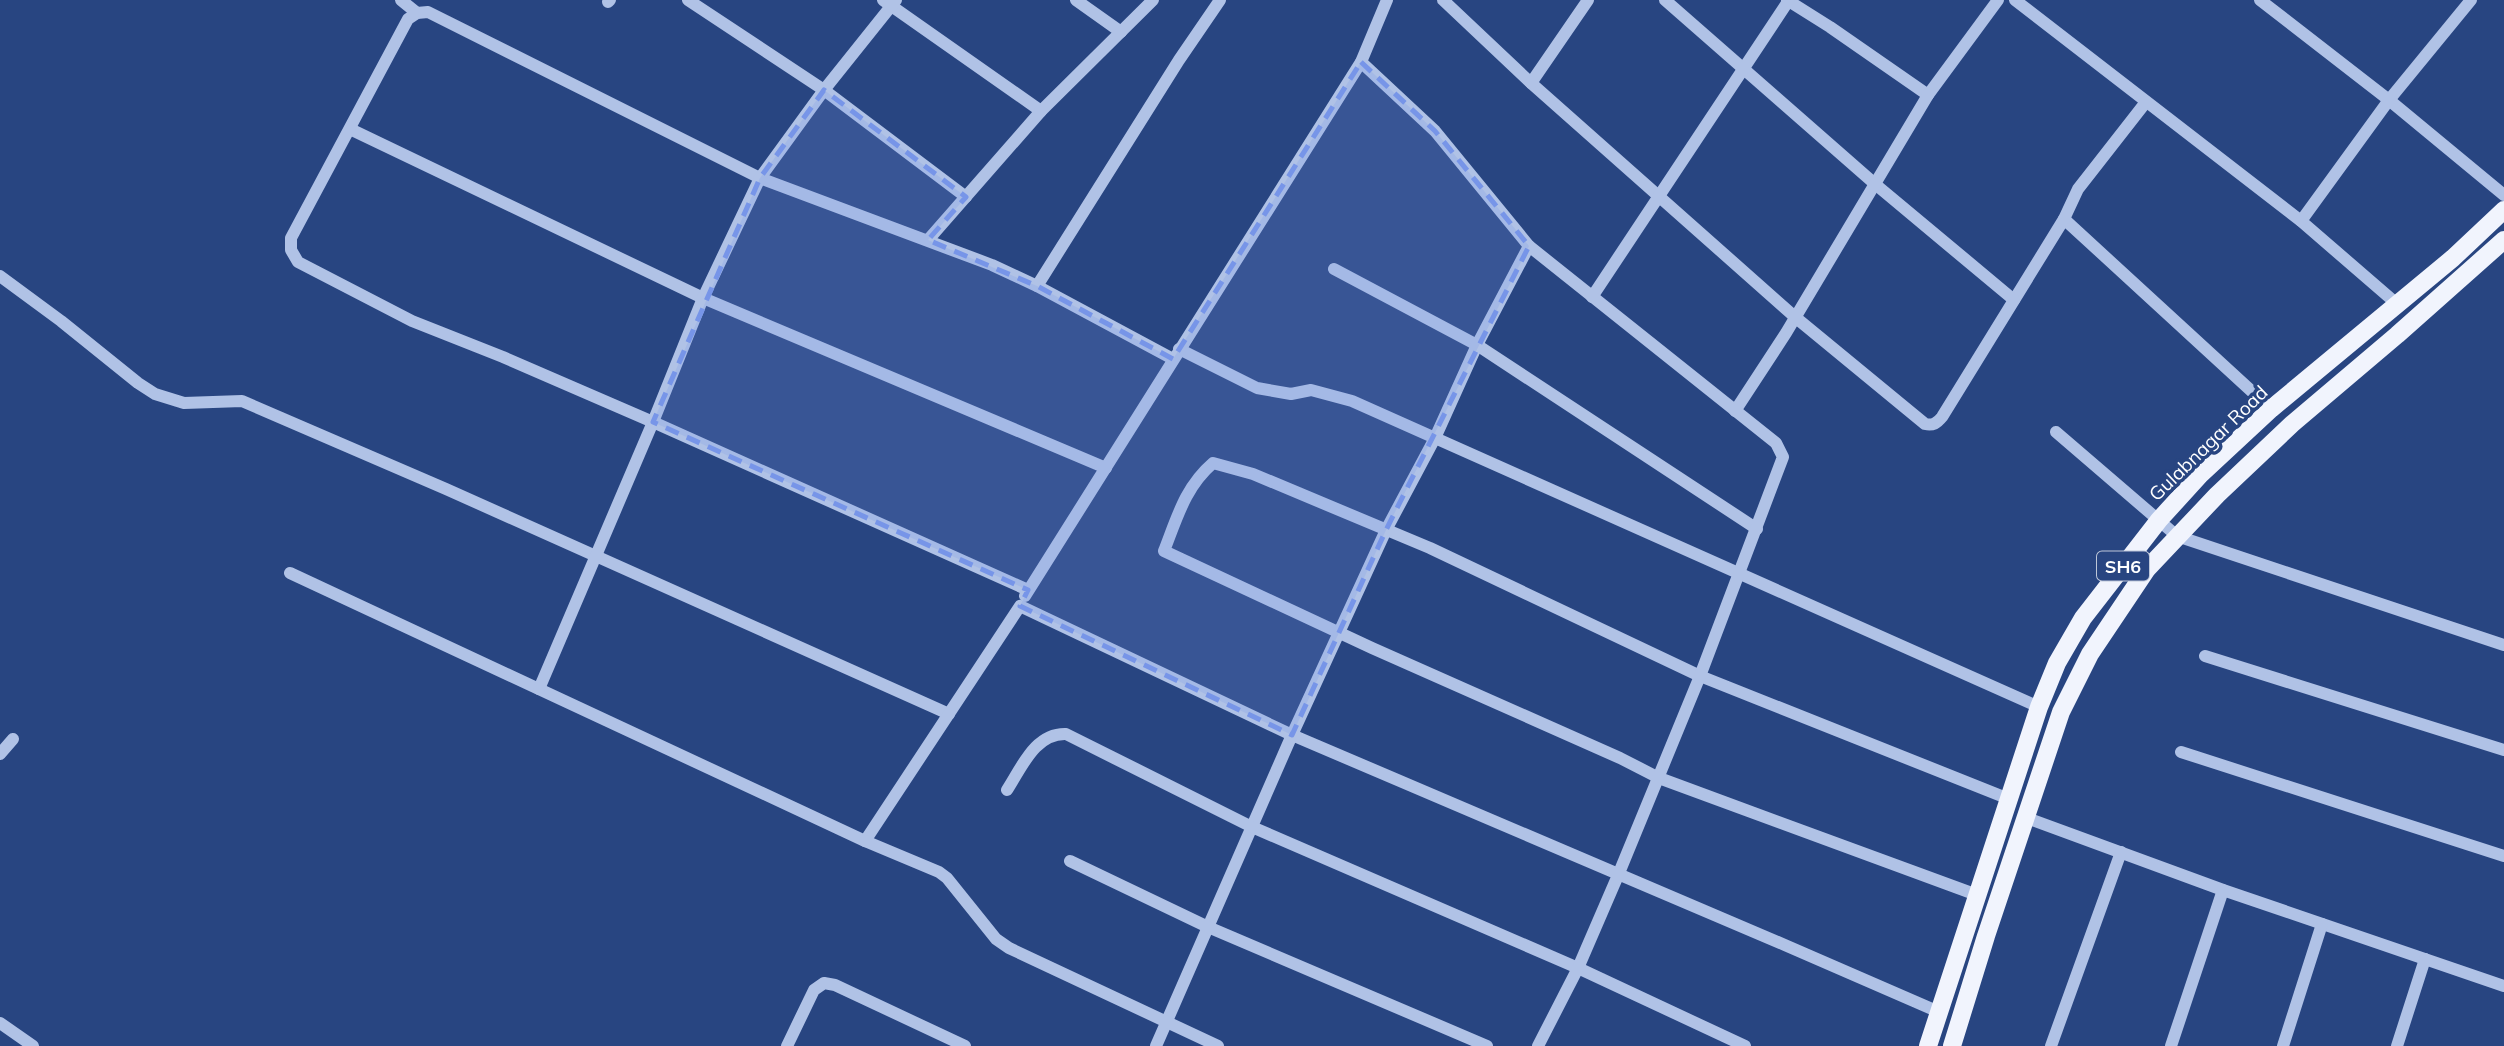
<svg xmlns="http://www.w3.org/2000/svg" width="2504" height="1046" font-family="Mulish,sans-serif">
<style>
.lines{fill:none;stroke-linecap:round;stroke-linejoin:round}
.minor{stroke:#b0c2e6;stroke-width:12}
.major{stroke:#f1f4fd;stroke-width:18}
.marked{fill:#7795e8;fill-opacity:0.2;stroke:#7795e8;stroke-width:5;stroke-dasharray:14 9;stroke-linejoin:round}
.labels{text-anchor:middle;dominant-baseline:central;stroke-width:7;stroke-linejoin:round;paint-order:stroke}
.shield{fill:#284581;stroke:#bec7d9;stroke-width:2}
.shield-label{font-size:18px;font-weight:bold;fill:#fff}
.street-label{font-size:19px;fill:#fff;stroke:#284581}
</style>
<rect width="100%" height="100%" fill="#284581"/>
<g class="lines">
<g class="minor">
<polyline points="401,0 417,13"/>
<polyline points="688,0 824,90 966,197"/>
<polyline points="883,0 1041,111"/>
<polyline points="1076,0 1121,32"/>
<path d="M1443 0 1531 83 1795 317 1925 424C1933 426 1937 423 1942 417L2064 219 2271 409"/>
<polyline points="1665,0 1875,184 2014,300"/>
<polyline points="1787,0 1830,27 1928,95"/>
<polyline points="2015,0 2301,221 2397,304"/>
<polyline points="2260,0 2389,100 2504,195"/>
<polyline points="608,2 610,0"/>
<polyline points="1361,62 1435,131 1529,246"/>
<polyline points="1531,83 1588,0"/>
<polyline points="350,129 703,298 1106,468"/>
<polyline points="2064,219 2078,189 2146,102"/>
<polyline points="2301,221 2389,100 2471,0"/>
<polyline points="928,240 1041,111 1153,0"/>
<polyline points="1334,269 1477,345 1757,529"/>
<polyline points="0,276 61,321 138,383 155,394 184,403 242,401 446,489 949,714"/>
<polyline points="1037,286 1179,60 1220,0"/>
<polyline points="1592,297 1789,0"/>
<polyline points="1179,349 1257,388 1291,394 1311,390 1352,401 2039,707"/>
<polyline points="1735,411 1786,333 1928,95 1998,0"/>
<polyline points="2056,432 2177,536 2504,645"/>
<polyline points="290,573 865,841 1020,606 1292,735 1156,1046"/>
<polyline points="1028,590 653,422 503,357 412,321 298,262 291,250 291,238 408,19 417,13 428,12 760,178 992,265 1037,286 1173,359"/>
<polyline points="1025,596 1361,62 1387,0"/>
<polyline points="2205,656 2504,750"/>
<polyline points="539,689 653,422 703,298 760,178 824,90 896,0"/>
<polyline points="2181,752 2504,856"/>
<polyline points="0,754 13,739"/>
<path d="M1007 790C1022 767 1035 733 1066 734L1252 827 1578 968 1745 1046"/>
<polyline points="2027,818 2223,890 2504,986"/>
<polyline points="865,841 939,872 947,878 996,939 1009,948 1218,1046"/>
<polyline points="1070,861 1208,927 1487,1046"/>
<path d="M1977 895 1659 778 1620 758 1372 648 1164 551C1177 518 1185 487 1213 463L1253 474 1430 548 1700 676 2009 799"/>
<polyline points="0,1023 33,1046"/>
<polyline points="787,1046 814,990 824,983 835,985 965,1046"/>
<path d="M1538 1046 1578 968 1619 873 1700 676 1783 457 1776 443 1529 246 1477 345 1435 438 1386 530 1292 735C1508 826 1724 918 1939 1012"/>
<polyline points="2051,1046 2121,852"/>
<polyline points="2171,1046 2223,890"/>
<polyline points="2283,1046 2322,924"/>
<polyline points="2397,1046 2425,959"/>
</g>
<g class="major">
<polyline points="1928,1046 2039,707 2057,663 2083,618 2159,520 2200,475 2271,409 2453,258 2504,210"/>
<polyline points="1952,1046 1986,936 2061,712 2090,654 2147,569 2217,495 2292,424 2397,335 2504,240"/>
</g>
</g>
<path class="marked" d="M1361 62 1435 131 1529 246 1386 530 1292 735 1020 606 1028 590 653 422 760 178 824 90 966 197 928 240 1037 286 1173 359Z"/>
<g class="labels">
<rect class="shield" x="2097" y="551.5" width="52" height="29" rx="5"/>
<g class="shield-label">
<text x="2123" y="566">SH6</text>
</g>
<g class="street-label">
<text transform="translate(2208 443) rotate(-44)">Gulabnagar Road</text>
</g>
</g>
</svg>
